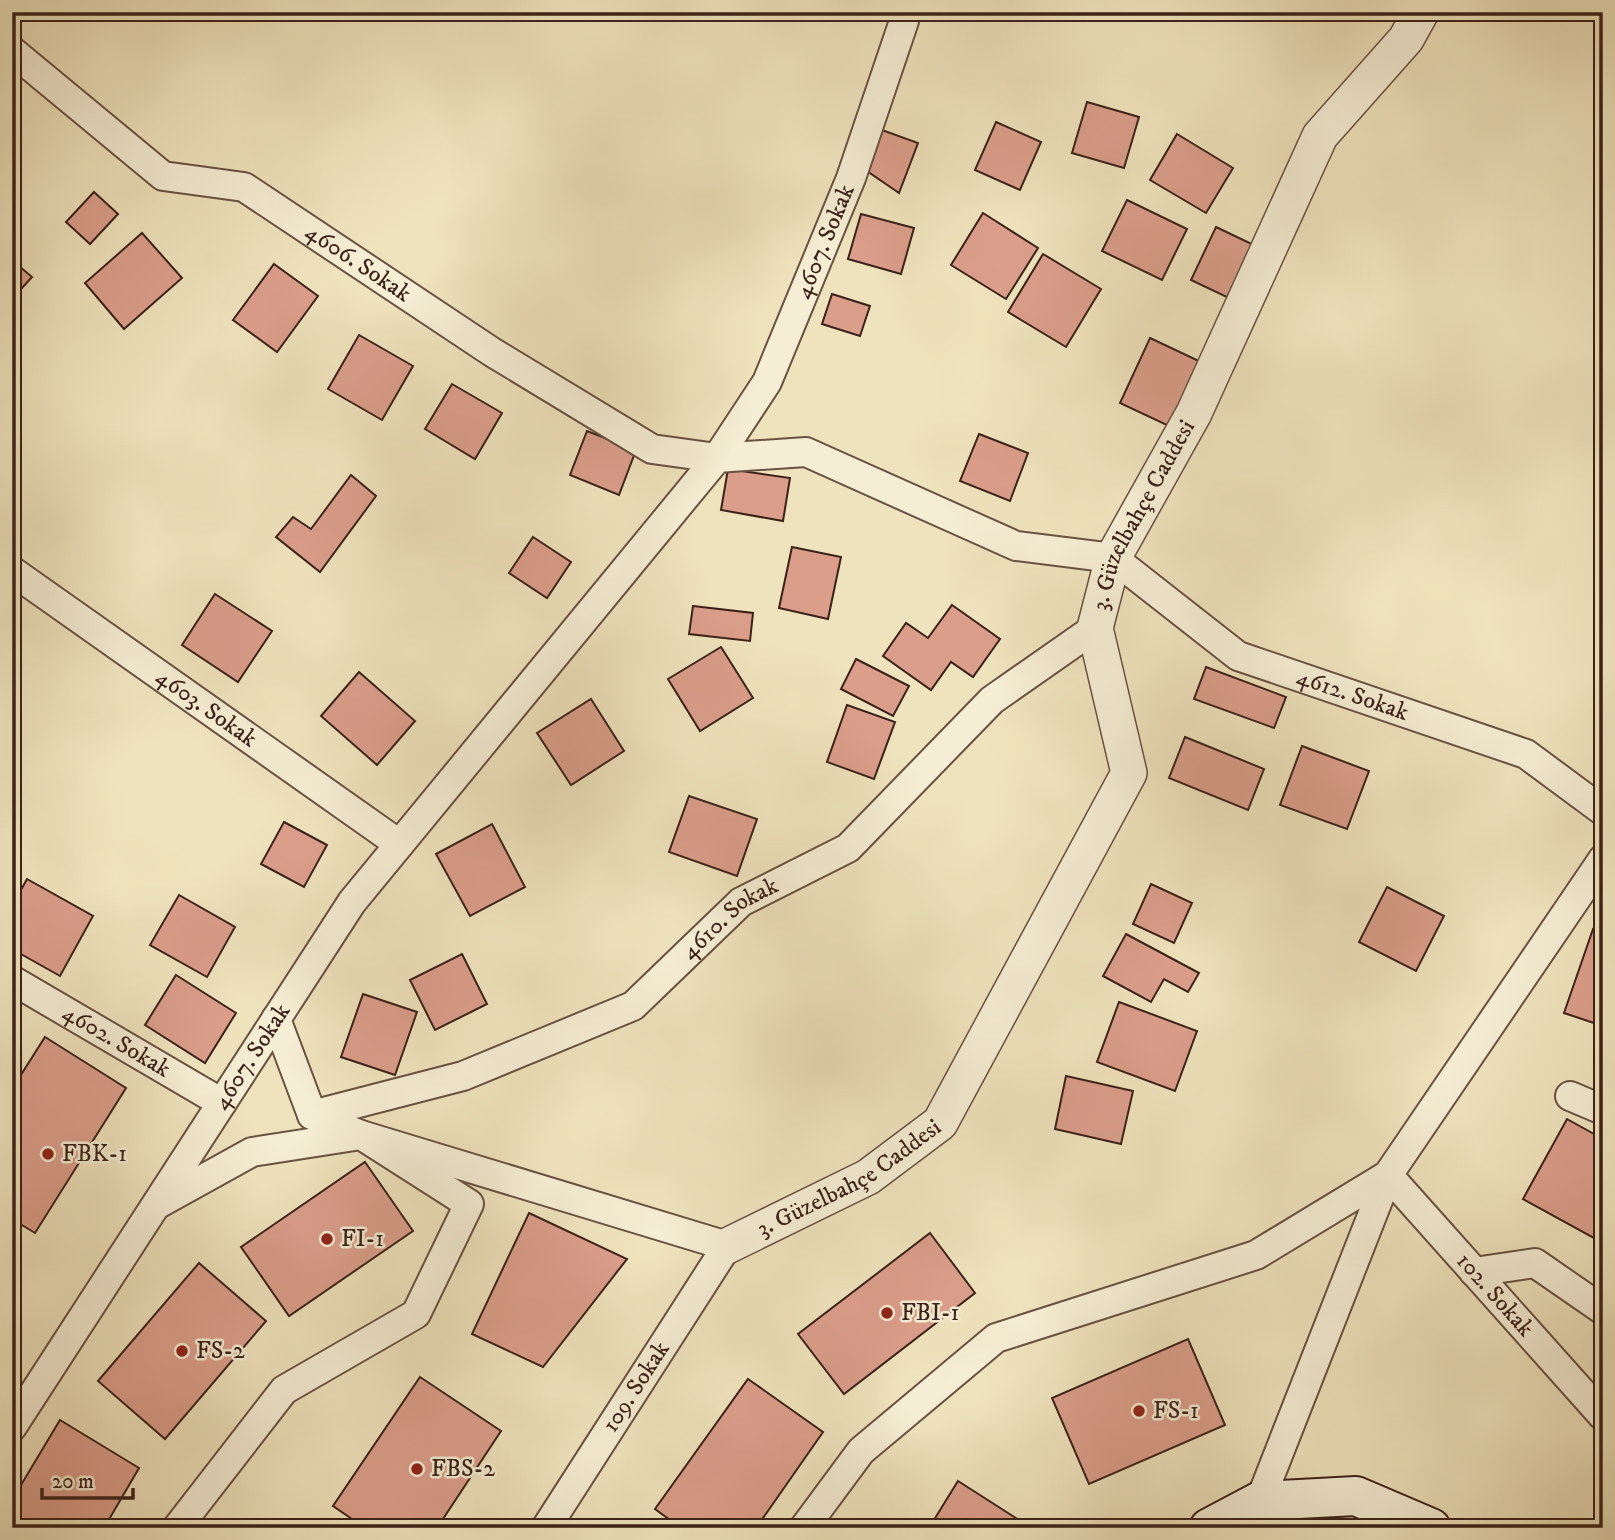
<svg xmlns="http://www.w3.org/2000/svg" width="1615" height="1540" font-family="'IM FELL DW Pica',serif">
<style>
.building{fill:#db9e8b;stroke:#3b2218;stroke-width:2}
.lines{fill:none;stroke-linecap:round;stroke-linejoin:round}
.minor-casing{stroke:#685241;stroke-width:32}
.tertiary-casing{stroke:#685241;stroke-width:38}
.secondary-casing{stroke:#3b2218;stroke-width:42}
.minor{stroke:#f5edd4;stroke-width:28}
.tertiary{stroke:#f5edd4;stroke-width:35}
.secondary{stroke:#f5edd4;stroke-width:38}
.poi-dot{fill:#8f2418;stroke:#f5edd4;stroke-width:2.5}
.labels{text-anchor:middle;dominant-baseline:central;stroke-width:5;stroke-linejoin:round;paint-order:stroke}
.street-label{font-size:24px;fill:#3b2218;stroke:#f5edd4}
.poi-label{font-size:24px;fill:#3b2218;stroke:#f5edd4;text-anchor:start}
</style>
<rect width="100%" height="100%" fill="#efe3bd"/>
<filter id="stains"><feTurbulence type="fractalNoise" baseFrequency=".00286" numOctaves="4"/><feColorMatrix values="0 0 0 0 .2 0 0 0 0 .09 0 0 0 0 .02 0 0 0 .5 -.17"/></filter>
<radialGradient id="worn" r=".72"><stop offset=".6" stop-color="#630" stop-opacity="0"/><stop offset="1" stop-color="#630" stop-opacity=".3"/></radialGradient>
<g class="building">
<polygon points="1087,102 1139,117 1124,168 1072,153"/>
<polygon points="996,122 1041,142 1020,190 975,170"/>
<polygon points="882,130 918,143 899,193 867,171"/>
<polygon points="1177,134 1233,168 1206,213 1150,180"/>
<polygon points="94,192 118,214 90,244 66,222"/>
<polygon points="1127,200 1187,229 1162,280 1102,251"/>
<polygon points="983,213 1038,248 1006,299 951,265"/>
<polygon points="861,214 914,228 901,274 848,259"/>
<polygon points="1216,227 1258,247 1233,300 1191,280"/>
<polygon points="142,233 182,278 124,329 85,283"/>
<polygon points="1043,254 1101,289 1066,347 1008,312"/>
<polygon points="12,260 32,277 12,299"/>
<polygon points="274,264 318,296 277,352 233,320"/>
<polygon points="832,294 870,306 860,336 822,324"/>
<polygon points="359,335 413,366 382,420 328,389"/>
<polygon points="1150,338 1201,362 1171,427 1120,403"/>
<polygon points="452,384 502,413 475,459 425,429"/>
<polygon points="587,431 636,450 619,495 570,475"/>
<polygon points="979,434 1028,453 1010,501 960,481"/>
<polygon points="728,469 790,478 783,521 721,510"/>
<polygon points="351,475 376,496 320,572 276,537 293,517 311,529"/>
<polygon points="533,537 571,562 547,598 509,573"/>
<polygon points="792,547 841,557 828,619 779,608"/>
<polygon points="215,594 272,631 238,682 182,645"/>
<polygon points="952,605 1000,639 973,677 951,662 931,690 883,656 906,623 928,638"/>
<polygon points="693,606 753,613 750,641 689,634"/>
<polygon points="721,647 753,698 700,731 668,679"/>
<polygon points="856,659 909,686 893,716 841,689"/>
<polygon points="1206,667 1286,697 1274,728 1194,699"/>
<polygon points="359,672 415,721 377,765 321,716"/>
<polygon points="591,699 624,751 571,785 537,733"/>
<polygon points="847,705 895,722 874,779 827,762"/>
<polygon points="1185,737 1264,769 1248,810 1169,778"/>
<polygon points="1302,746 1369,771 1347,829 1280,805"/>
<polygon points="689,796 757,819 737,876 669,852"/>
<polygon points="284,822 327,845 304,887 261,864"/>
<polygon points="492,824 525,887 470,916 436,854"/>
<polygon points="27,879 93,916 60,976 12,949 12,906"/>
<polygon points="1151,884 1192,903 1174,943 1133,924"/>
<polygon points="1387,887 1444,916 1416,971 1359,942"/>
<polygon points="179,895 235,927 207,977 150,945"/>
<polygon points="1593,929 1603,933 1603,1026 1564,1013"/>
<polygon points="1126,934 1199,973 1188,992 1164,979 1151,1002 1103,976"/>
<polygon points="462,954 487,1004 435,1030 410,980"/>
<polygon points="176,975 236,1013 205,1063 145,1025"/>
<polygon points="363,994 417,1012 395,1075 341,1057"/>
<polygon points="1119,1002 1197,1031 1175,1091 1097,1062"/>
<polygon points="45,1037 126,1088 35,1233 12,1219 12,1089"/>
<polygon points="1066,1076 1133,1091 1121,1144 1055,1129"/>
<polygon points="1567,1119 1603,1139 1603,1243 1523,1199"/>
<polygon points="365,1162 413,1231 289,1316 241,1247"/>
<polygon points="529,1213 627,1259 543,1367 472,1334"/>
<polygon points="930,1233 975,1293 844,1394 798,1334"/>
<polygon points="199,1263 266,1321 165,1439 98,1381"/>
<polygon points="1188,1339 1225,1425 1089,1484 1052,1398"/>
<polygon points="420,1377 501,1431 437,1528 365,1528 333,1506"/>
<polygon points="748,1379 823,1432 756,1528 681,1528 655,1509"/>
<polygon points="60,1420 139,1468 104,1528 12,1528 12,1500"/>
<polygon points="958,1481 1030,1527 1029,1528 929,1528"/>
</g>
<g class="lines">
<g class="minor-casing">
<g id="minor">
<path id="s1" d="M12 51 163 176 244 187 492 352 652 449 717 458 767 382 851 178 904 21V12"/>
<path id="s2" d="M12 571 399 844"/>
<path id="s3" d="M12 980 222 1103"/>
<polyline points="276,1019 312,1115 361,1135 727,1246 546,1528"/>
<polyline points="1570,1096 1603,1110"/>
<path id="s4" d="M312 1115 463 1076 633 1006 741 902 848 848 992 700 1095 628"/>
<polyline points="158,1204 252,1152 361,1135 469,1204 416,1314 284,1390 177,1528"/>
<polyline points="1474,1272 1535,1263 1603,1310"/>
<path id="s5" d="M12 1427 352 902 717 458 806 452 1016 546 1113 558 1238 656 1526 754 1603 811"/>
<path id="s6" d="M1260 1501 1388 1175 1603 1416"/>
<polyline points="804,1528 861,1451 996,1338 1256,1255 1388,1175 1603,859"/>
</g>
</g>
<g class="tertiary-casing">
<g id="tertiary">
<path id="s7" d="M727 1246 868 1177 940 1123 1129 773 1095 628 1113 558 1194 413 1320 136 1406 39 1421 12"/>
</g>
</g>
<g class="secondary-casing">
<polyline id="secondary" points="1209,1528 1260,1501 1356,1496 1431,1528"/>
</g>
<use href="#minor" class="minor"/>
<use href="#tertiary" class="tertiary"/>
<use href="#secondary" class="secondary"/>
</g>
<g class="poi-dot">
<circle cx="48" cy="1154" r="7"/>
<circle cx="327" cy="1239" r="7"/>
<circle cx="887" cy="1313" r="7"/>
<circle cx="182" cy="1351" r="7"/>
<circle cx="1139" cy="1411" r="7"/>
<circle cx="417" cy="1469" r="7"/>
</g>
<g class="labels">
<g class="street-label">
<text stroke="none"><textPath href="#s1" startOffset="1071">4607. Sokak</textPath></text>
<text stroke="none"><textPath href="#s1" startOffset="415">4606. Sokak</textPath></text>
<text stroke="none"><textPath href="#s7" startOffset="917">3. Güzelbahçe Caddesi</textPath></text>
<text stroke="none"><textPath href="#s5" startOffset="1897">4612. Sokak</textPath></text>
<text stroke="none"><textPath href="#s2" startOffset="238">4603. Sokak</textPath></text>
<text stroke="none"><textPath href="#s4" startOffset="471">4610. Sokak</textPath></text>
<text stroke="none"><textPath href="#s3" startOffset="121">4602. Sokak</textPath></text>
<text stroke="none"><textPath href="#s5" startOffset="441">4607. Sokak</textPath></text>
<text stroke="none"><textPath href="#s7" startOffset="140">3. Güzelbahçe Caddesi</textPath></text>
<text stroke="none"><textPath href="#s6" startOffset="511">102. Sokak</textPath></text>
<text transform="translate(636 1387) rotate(-57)">109. Sokak</text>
</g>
<g class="poi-label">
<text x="62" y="1154">FBK-1</text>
<text x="341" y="1239">FI-1</text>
<text x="901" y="1313">FBI-1</text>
<text x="196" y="1351">FS-2</text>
<text x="1153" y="1411">FS-1</text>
<text x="431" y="1469">FBS-2</text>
</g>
</g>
<rect width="1615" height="1540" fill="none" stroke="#efe3bd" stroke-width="42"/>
<rect x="14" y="14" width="1587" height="1512" fill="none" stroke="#3b2218" stroke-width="3.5"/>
<rect x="21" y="21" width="1573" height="1498" fill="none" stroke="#3b2218" stroke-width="2"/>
<path d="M42 1488v10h91v-10" fill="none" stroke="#3b2218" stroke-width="3.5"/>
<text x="52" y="1488" font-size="21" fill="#3b2218" stroke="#f5edd4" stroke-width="5" paint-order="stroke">20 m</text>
<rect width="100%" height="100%" filter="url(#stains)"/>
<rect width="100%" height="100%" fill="url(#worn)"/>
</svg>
